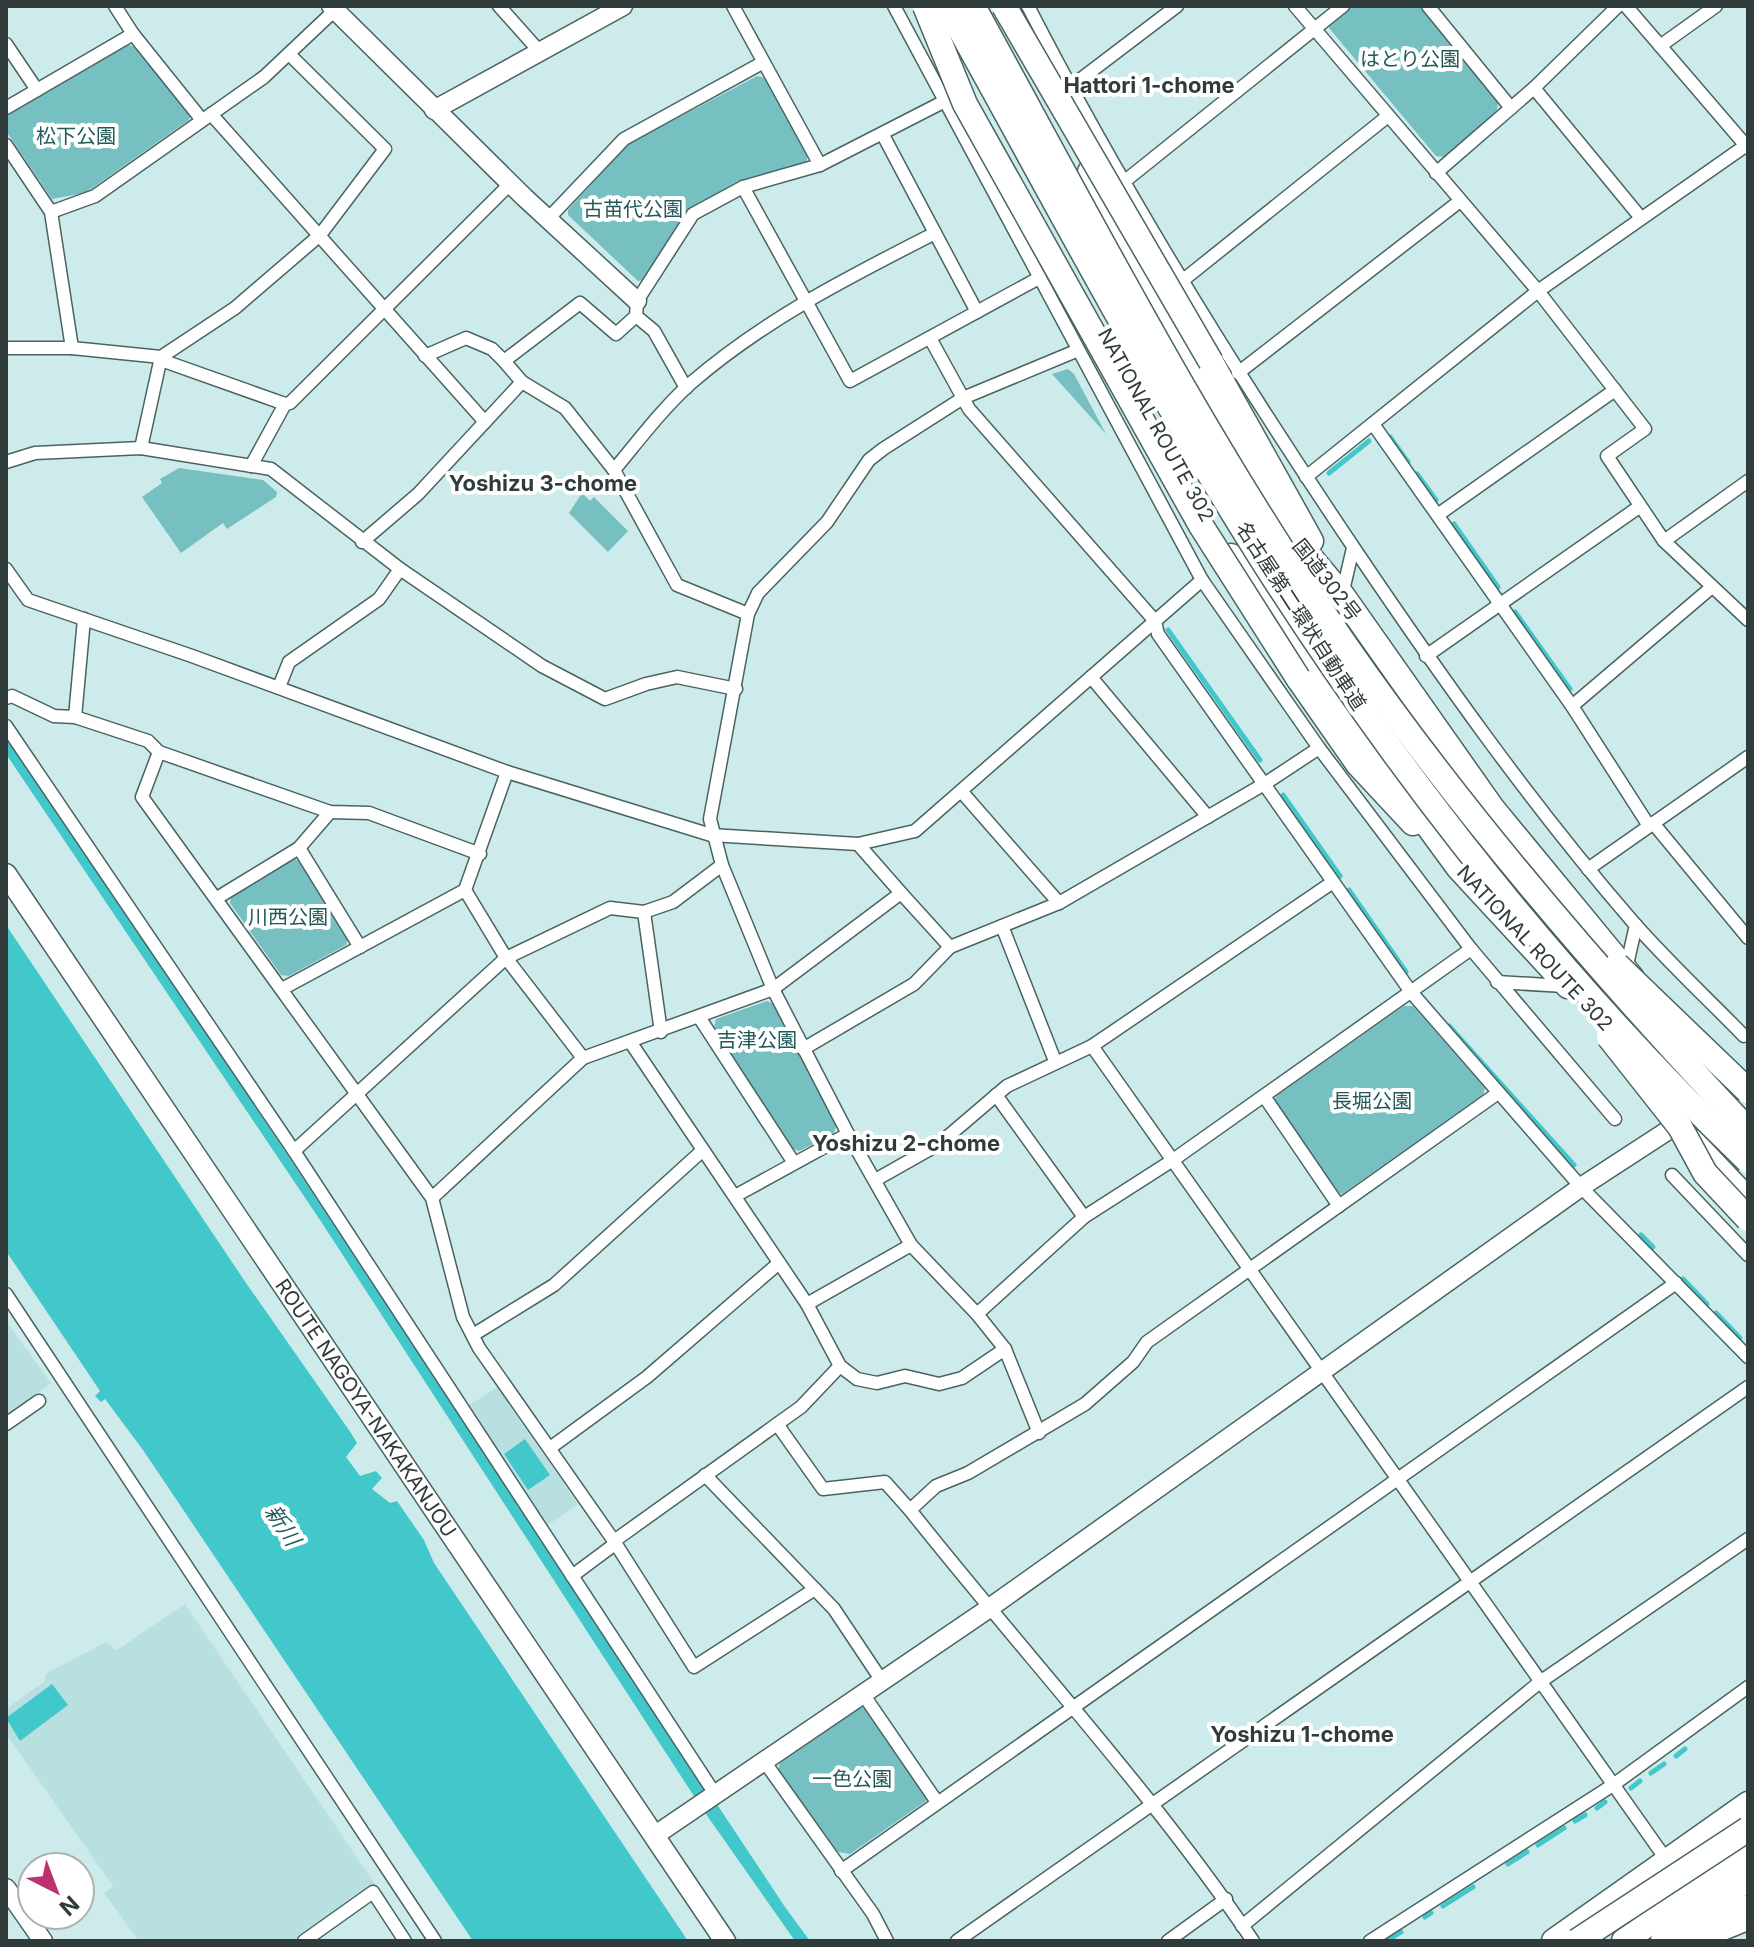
<svg xmlns="http://www.w3.org/2000/svg" width="1754" height="1947" font-family="Inter,'Noto Sans JP',sans-serif">
<style>
.built{fill:#b9e0e0}
.green{fill:#76c0c1}
.water{fill:#42c8cb}
.lines{fill:none;stroke-linecap:round;stroke-linejoin:round}
.stream{stroke:#42c8cb;stroke-width:5}
.street-casing{stroke:#496363;stroke-width:15}
.secondary-casing{stroke:#496363;stroke-width:21}
.primary-casing{stroke:#496363;stroke-width:23}
.highway-casing{stroke:#496363;stroke-width:27}
.street{stroke:#fff;stroke-width:12}
.secondary{stroke:#fff;stroke-width:18}
.primary{stroke:#fff;stroke-width:20}
.highway{stroke:#fff;stroke-width:24}
.highway-bridge-casing{stroke:#496363;stroke-width:27;stroke-linecap:butt}
.highway-bridge{stroke:#fff;stroke-width:24}
.labels{text-anchor:middle;dominant-baseline:central;stroke-width:8;stroke-linejoin:round;paint-order:stroke}
.park-label{font-size:20px;fill:#22595a;stroke:#fff}
.street-label{font-size:20px;fill:#303b3c;stroke:#fff}
.neighbourhood-label{font-size:22px;font-weight:bold;fill:#303b3c;stroke:#fff}
.water-label{font-size:22px;font-style:italic;fill:#255c5d;stroke:#fff}
</style>
<rect width="100%" height="100%" fill="#ceebeb"/>
<g class="built">
<polygon points="6,1321 51,1383 6,1416"/>
<polygon points="497,1387 578,1504 545,1527 467,1407"/>
<polygon points="185,1604 375,1884 294,1941 139,1941 104,1893 113,1886 6,1734 6,1709 45,1681 45,1674 106,1642 117,1650"/>
</g>
<g class="green">
<polygon points="1349,6 1422,6 1498,103 1497,110 1445,157 1436,156 1329,28 1329,22"/>
<polygon points="128,45 136,47 191,113 189,120 85,193 52,199 6,131 6,116"/>
<polygon points="757,76 766,78 808,156 806,162 740,180 689,208 645,280 638,281 568,215 568,210 627,145"/>
<polygon points="1068,369 1074,374 1106,434 1052,374"/>
<polygon points="179,468 263,480 277,492 276,497 227,529 223,523 181,553 142,497 162,483 160,479"/>
<polygon points="582,493 590,501 594,497 628,531 608,552 569,513"/>
<polygon points="294,859 301,861 348,938 346,945 289,976 281,975 230,903 231,897"/>
<polygon points="767,1001 773,1004 836,1126 834,1134 799,1151 793,1149 714,1028 716,1019"/>
<polygon points="1404,1006 1413,1006 1485,1088 1483,1095 1342,1194 1336,1192 1274,1103 1276,1096"/>
<polygon points="861,1707 869,1710 927,1795 926,1801 850,1854 838,1852 778,1770 780,1763"/>
</g>
<g class="water">
<polygon points="6,730 785,1907 810,1941 795,1941 701,1807 320,1220 6,754"/>
<polygon points="6,925 244,1280 351,1433 357,1443 346,1457 360,1476 376,1471 382,1478 372,1489 390,1503 397,1501 424,1540 434,1563 688,1941 473,1941 143,1450 105,1399 101,1402 95,1396 100,1391 6,1251"/>
<polygon points="525,1439 550,1475 528,1490 504,1454"/>
<polygon points="52,1684 68,1705 20,1741 6,1718"/>
</g>
<g class="lines">
<g class="stream">
<polyline points="1390,437 1408,462"/>
<polyline points="1329,473 1369,441"/>
<polyline points="1417,474 1436,500"/>
<polyline points="1454,524 1498,587"/>
<polyline points="1515,612 1570,689"/>
<polyline points="1168,630 1260,760"/>
<polyline points="1283,795 1340,876"/>
<polyline points="1349,890 1406,972"/>
<polyline points="1449,1026 1574,1165"/>
<polyline points="1641,1235 1653,1247"/>
<polyline points="1683,1279 1707,1304"/>
<polyline points="1716,1313 1740,1338"/>
<polyline points="1676,1756 1685,1749"/>
<polyline points="1651,1773 1664,1764"/>
<polyline points="1631,1788 1640,1781"/>
<polyline points="1597,1808 1605,1802"/>
<polyline points="1575,1821 1585,1815"/>
<polyline points="1538,1845 1564,1828"/>
<polyline points="1508,1864 1527,1852"/>
<polyline points="1443,1906 1473,1887"/>
<polyline points="1425,1917 1431,1913"/>
<polyline points="1387,1941 1401,1932"/>
</g>
<g class="street-casing">
<g id="street">
<polyline points="115,6 133,34 202,120"/>
<polyline points="499,6 540,52"/>
<polyline points="733,6 820,165"/>
<polyline points="894,6 1202,580 1319,748 1471,949 1615,1119"/>
<path d="M1028 6C1124 193 1236 373 1354 548 1441 677 1531 804 1633 922 1668 962 1707 998 1744 1036"/>
<polyline points="1295,6 1538,291 1645,429 1607,456 1664,541 1748,620"/>
<polyline points="1428,6 1511,108"/>
<polyline points="1626,6 1748,148"/>
<polyline points="6,44 37,90"/>
<polyline points="1660,46 1716,6"/>
<polyline points="1073,85 1177,6"/>
<polyline points="1534,88 1641,218"/>
<polyline points="6,108 133,34"/>
<polyline points="211,114 485,422"/>
<polyline points="883,135 977,312"/>
<polyline points="6,145 51,212 95,196 264,77 335,10"/>
<polyline points="1436,173 1534,88 1618,6"/>
<polyline points="1125,181 1343,6"/>
<polyline points="743,187 850,381 1039,278"/>
<polyline points="51,212 72,348"/>
<polyline points="547,220 624,139 762,63"/>
<polyline points="1182,281 1388,116"/>
<polyline points="636,316 654,331 686,388"/>
<polyline points="930,338 969,409 1155,621 1158,634 1411,992 1581,1187 1748,1357"/>
<polyline points="6,348 72,348 161,357"/>
<polyline points="425,356 466,338 492,349 504,361"/>
<polyline points="161,360 285,404 251,466"/>
<polyline points="1238,373 1460,201"/>
<polyline points="522,382 565,408 614,470"/>
<polyline points="285,404 290,403 510,184"/>
<polyline points="1373,424 1572,706 1649,826"/>
<polyline points="141,448 161,357 235,308 320,235 385,149 289,54"/>
<polyline points="6,462 35,453 141,448 271,469 400,569 542,666 605,699 646,684 677,677 736,689"/>
<polyline points="1306,477 1538,291 1748,144"/>
<polyline points="1439,514 1615,390"/>
<polyline points="1664,541 1748,481"/>
<polyline points="362,542 418,494 522,382 504,361 580,303 616,334 636,316 637,301 693,214 743,187 820,165 945,101"/>
<polyline points="6,569 28,600 192,656 507,772 711,835 858,844 915,831 1202,580"/>
<polyline points="1342,595 1353,548"/>
<path d="M748 614 677 585 614 470C639 440 662 409 691 383 765 319 849 277 935 233"/>
<polyline points="1426,656 1639,507"/>
<polyline points="1091,677 1208,817"/>
<polyline points="279,687 289,662 379,599 400,569"/>
<polyline points="6,698 12,696 54,716 75,717 148,741 159,752 330,812 369,813 480,854"/>
<polyline points="1572,706 1712,587"/>
<polyline points="75,717 84,619"/>
<polyline points="6,726 294,1151 715,1794"/>
<polyline points="159,752 142,797 432,1198 463,1317 479,1348 614,1541 694,1667 815,1589"/>
<polyline points="961,791 1059,903"/>
<polyline points="1653,823 1748,938"/>
<polyline points="858,844 901,893"/>
<polyline points="299,848 360,947"/>
<polyline points="1588,869 1748,757"/>
<polyline points="465,890 506,958 583,1058"/>
<polyline points="217,898 299,848 330,812"/>
<polyline points="644,912 661,1032"/>
<polyline points="1002,926 1055,1061"/>
<polyline points="1626,969 1636,925"/>
<polyline points="1497,982 1564,986"/>
<polyline points="282,989 465,890 507,772"/>
<polyline points="699,1017 794,1163"/>
<polyline points="631,1043 807,1304 840,1366 857,1379 877,1383 905,1376 939,1384 962,1378 1005,1349"/>
<polyline points="1092,1046 1663,1855"/>
<polyline points="803,1049 914,984 950,947 1059,903 1266,783 1319,748"/>
<polyline points="996,1095 1084,1217"/>
<polyline points="1264,1096 1339,1206"/>
<polyline points="294,1151 506,958 610,908 644,912 673,902 722,865"/>
<polyline points="1672,1175 1748,1255"/>
<polyline points="877,1179 939,1144 1007,1086 1092,1046 1333,882"/>
<polyline points="735,1196 848,1134"/>
<polyline points="432,1198 583,1058 773,989 901,893 950,947"/>
<polyline points="6,1294 435,1941"/>
<polyline points="807,1304 911,1245"/>
<polyline points="977,1314 1084,1217 1173,1160 1471,949"/>
<polyline points="473,1335 554,1285 703,1150"/>
<polyline points="6,1424 39,1401"/>
<polyline points="777,1424 823,1489 885,1482 910,1510"/>
<polyline points="1039,1433 1005,1349 977,1314 911,1245 848,1134 773,989 722,865 710,819 748,614 758,593 827,522 869,460 883,449 963,398 1076,351"/>
<polyline points="550,1448 647,1377 779,1263"/>
<polyline points="705,1475 834,1609 882,1681"/>
<polyline points="614,1541 801,1407 840,1366"/>
<polyline points="572,1576 615,1544"/>
<polyline points="863,1694 937,1802"/>
<polyline points="764,1761 873,1914 887,1941"/>
<polyline points="841,1871 1676,1283"/>
<polyline points="1242,1926 1540,1682 1748,1539"/>
<polyline points="1721,1935 1748,1924"/>
<polyline points="304,1941 373,1892 405,1941"/>
<polyline points="957,1941 1748,1387"/>
<polyline points="1168,1941 1226,1899"/>
<path d="M1253 1941C1150 1789 1024 1654 910 1510L936 1486 968 1473 1085 1404 1133 1362 1147 1342 1498 1093"/>
<polyline points="1370,1941 1613,1785 1748,1687"/>
</g>
</g>
<g class="secondary-casing">
<g id="secondary">
<polyline points="331,6 524,197 637,301"/>
<polyline points="434,110 623,6"/>
<polyline points="654,1836 988,1609 1581,1187 1687,1118"/>
<polyline points="6,1888 43,1941"/>
</g>
</g>
<g class="primary-casing">
<g id="primary">
<path id="s1" d="M6 874 725 1941"/>
</g>
</g>
<g class="highway-casing">
<g id="highway">
<polyline points="1090,172 1145,289 1283,525 1342,595 1492,808 1632,978"/>
<polyline points="1211,362 1311,541"/>
<polyline points="1231,556 1458,867 1568,986"/>
<polyline points="1298,678 1358,764 1413,823"/>
<polyline points="1692,1141 1748,1200"/>
<polyline points="1554,1941 1748,1804"/>
<polyline points="1624,1941 1748,1854"/>
<polyline points="1663,1941 1690,1918 1748,1879"/>
<polyline points="1695,1941 1748,1907"/>
</g>
</g>
<use href="#street" class="street"/>
<use href="#secondary" class="secondary"/>
<use href="#primary" class="primary"/>
<use href="#highway" class="highway"/>
<g class="highway-bridge-casing">
<g id="highway-bridge">
<polyline points="925,6 965,104 1200,524 1298,678"/>
<path d="M947 6C1051 192 1149 381 1263 561 1401 778 1563 982 1748 1161"/>
<path d="M973 6C1091 221 1204 441 1344 643 1464 816 1603 977 1748 1130"/>
<polyline points="1004,6 1211,362"/>
<polyline points="1617,965 1748,1091"/>
<polyline points="1609,1037 1680,1127 1705,1173 1748,1219"/>
<polyline points="1577,1941 1748,1829"/>
</g>
</g>
<use href="#highway-bridge" class="highway-bridge"/>
</g>
<g class="labels">
<g class="park-label">
<text x="1410" y="59">はとり公園</text>
<text x="76" y="136">松下公園</text>
<text x="633" y="209">古苗代公園</text>
<text x="288" y="917">川西公園</text>
<text x="757" y="1040">吉津公園</text>
<text x="1372" y="1101">長堀公園</text>
<text x="852" y="1779">一色公園</text>
</g>
<g class="street-label">
<text transform="translate(1156 425) rotate(61)">NATIONAL ROUTE 302</text>
<text transform="translate(1327 580) rotate(52)">国道302号</text>
<text transform="translate(1301 616) rotate(57)">名古屋第二環状自動車道</text>
<text transform="translate(1535 948) rotate(47)">NATIONAL ROUTE 302</text>
<text stroke="none"><textPath href="#s1" startOffset="644">ROUTE NAGOYA-NAKAKANJOU</textPath></text>
</g>
<g class="neighbourhood-label">
<text x="1149" y="85">Hattori 1-chome</text>
<text x="543" y="483">Yoshizu 3-chome</text>
<text x="906" y="1143">Yoshizu 2-chome</text>
<text x="1302" y="1734">Yoshizu 1-chome</text>
</g>
<g class="water-label">
<text transform="translate(283 1525) rotate(56)">新川</text>
</g>
</g>
<rect width="1754" height="1947" fill="none" stroke="#303b3c" stroke-width="16"/>
<g transform="translate(56 1891) rotate(138)"><circle r="38" fill="#ffffff" stroke="#acb1b1" stroke-width="2"/>
<path d="M0-6L14 30L0 20L-14 30Z" fill="#bb3270"/>
<text y="-12" font-size="22" font-weight="bold" text-anchor="middle" fill="#303b3c">N</text>
</g>
</svg>
